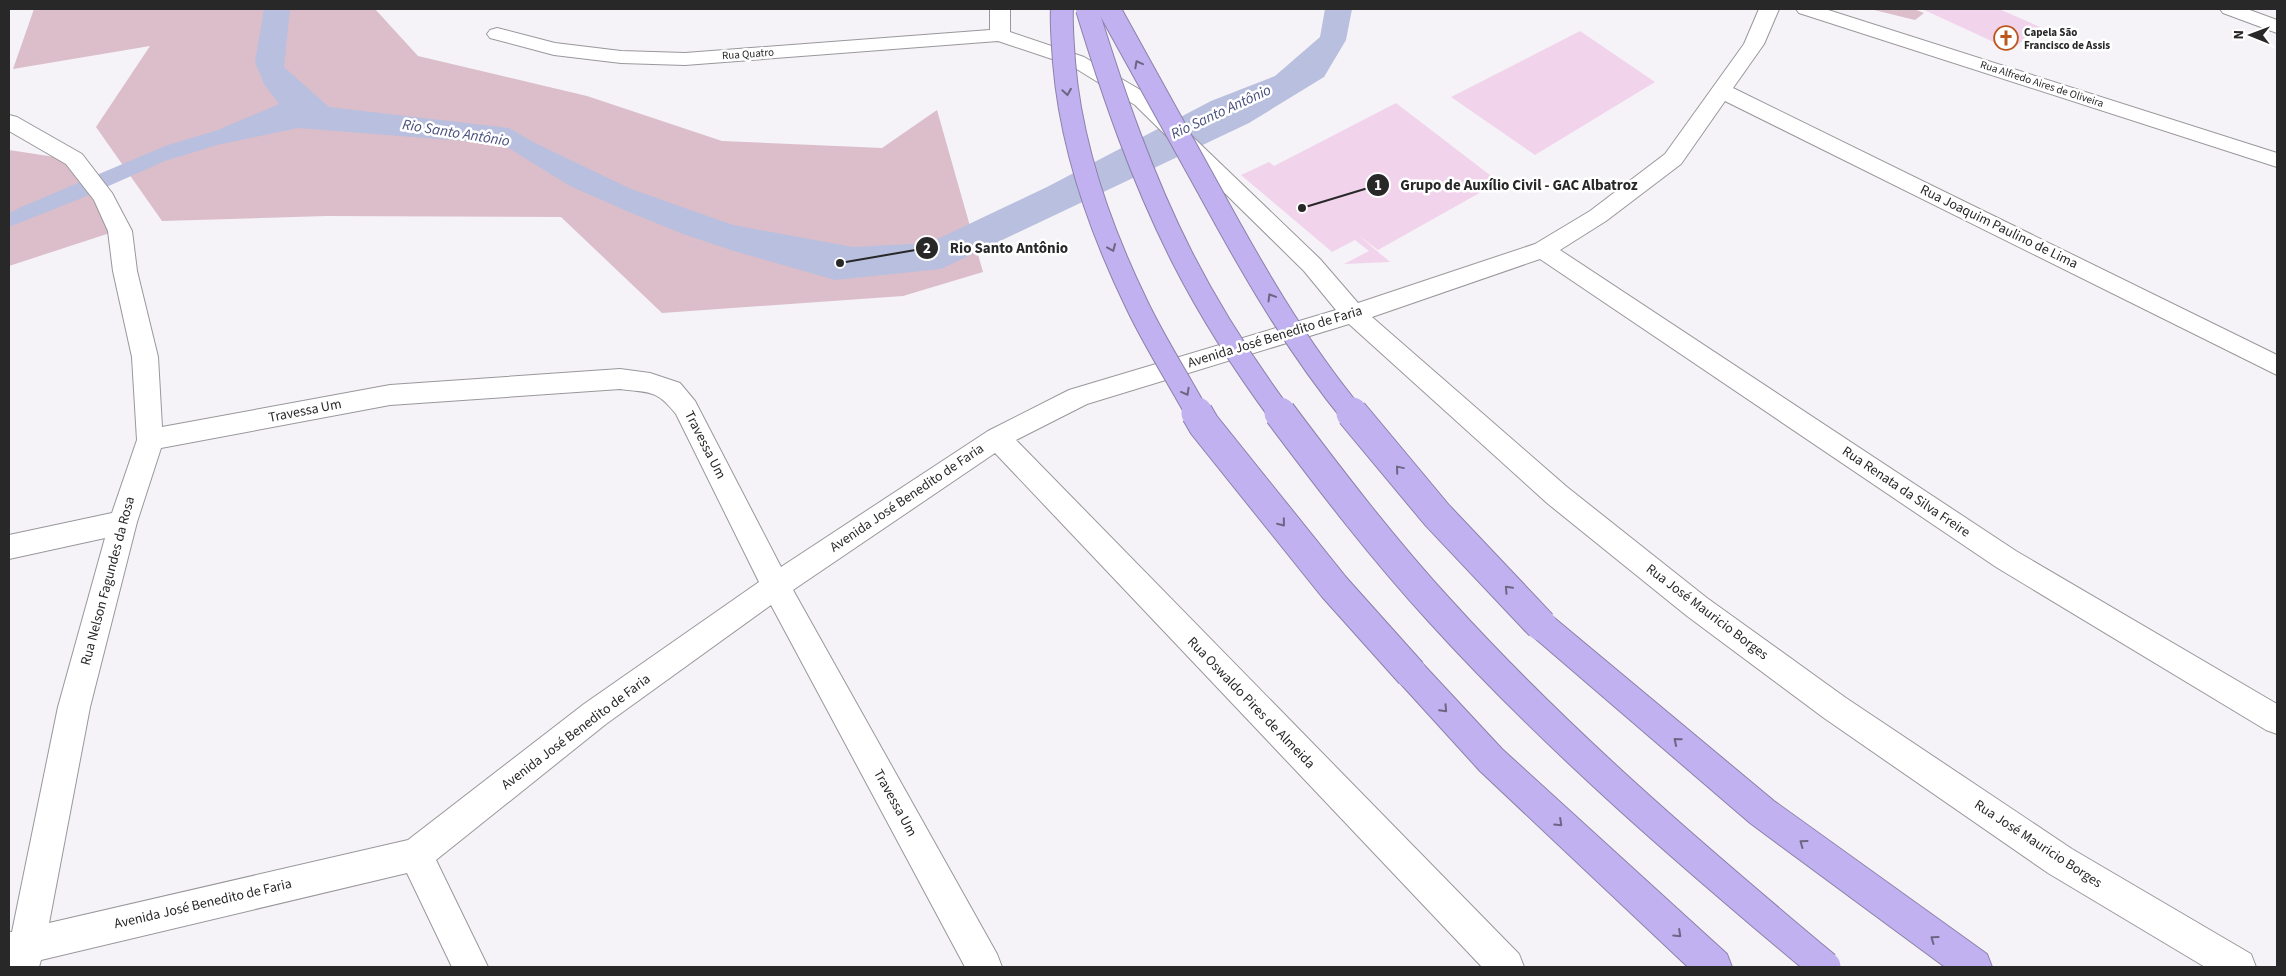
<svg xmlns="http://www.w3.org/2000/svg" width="2286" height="976" font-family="'Source Sans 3',sans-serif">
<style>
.green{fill:#dbbeca}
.water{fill:#b9bfde}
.building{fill:#f1d4ec}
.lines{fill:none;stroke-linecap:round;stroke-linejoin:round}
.minor-casing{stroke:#99979b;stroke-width:2}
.motorway-casing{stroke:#8c81aa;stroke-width:2}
.minor{fill:#fff;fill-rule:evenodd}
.motorway{fill:#c1b1f0;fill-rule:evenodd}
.motorway-bridge-far1-casing{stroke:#8c81aa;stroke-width:24;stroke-linecap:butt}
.motorway-bridge-casing{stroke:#8c81aa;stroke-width:33;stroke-linecap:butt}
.motorway-bridge-far1{stroke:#c1b1f0;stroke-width:22}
.motorway-bridge{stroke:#c1b1f0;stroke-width:31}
.oneway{stroke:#6d6683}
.labels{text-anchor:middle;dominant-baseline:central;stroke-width:5;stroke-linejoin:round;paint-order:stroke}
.far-poi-label{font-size:11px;font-weight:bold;fill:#292829;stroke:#fff;text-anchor:start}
.far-street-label{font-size:11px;fill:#292829;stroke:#fff}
.street-label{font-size:14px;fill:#292829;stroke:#fff}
.water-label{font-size:15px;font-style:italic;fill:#484e7b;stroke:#fff}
.leader{fill:none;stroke:#292829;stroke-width:2}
.callout-dot{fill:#292829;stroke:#fff;stroke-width:2}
.mark-label{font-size:15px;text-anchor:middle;font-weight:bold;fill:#fff}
.callout-label{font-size:15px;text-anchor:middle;font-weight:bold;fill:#292829;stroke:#fff;stroke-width:5;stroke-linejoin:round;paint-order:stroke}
</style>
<rect width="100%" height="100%" fill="#f5f3f7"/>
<g class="green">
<polygon points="34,9 375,9 418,56 587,96 722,141 882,148 937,110 983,272 903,296 662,313 561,217 326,216 162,221 96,127 150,46 13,69"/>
<polygon points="1870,9 1914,9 1924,13 1915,20"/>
<polygon points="9,150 68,159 113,232 9,266"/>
</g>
<polygon class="water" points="264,9 290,9 284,67 329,107 509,128 537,144 631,189 733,225 853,247 929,243 1047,187 1211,101 1275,76 1320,37 1325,9 1352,9 1346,40 1324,77 1249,123 941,269 835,280 734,251 683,234 629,212 570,186 502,144 298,128 217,145 165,161 77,200 9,227 9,213 19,208 165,146 218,130 279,104 264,84 255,62"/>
<g class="building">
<polygon points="1922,9 1999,9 2040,27 2011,50"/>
<polygon points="1580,31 1655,82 1535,155 1451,97"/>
<polygon points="1396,103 1499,182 1378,250 1358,235 1390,262 1344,264 1369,251 1355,240 1332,252 1241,175 1269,162 1274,166"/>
</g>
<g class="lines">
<g class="minor-casing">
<g id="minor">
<path d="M990 9H1010V32L1084 57 1149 95 1320 259 1358 303 1535 244 1590 211 1665 154 1744 44 1759 9H1779L1764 44 1733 88 2277 355V375L1725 101 1681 164 1606 221 1560 250 2016 551 2277 704V734L2266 730 1996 567 1540 259 1372 317 1567 487 1707 598 1846 698 2072 849 2251 954 2256 967H2205L2048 873 1824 718 1687 616 1547 503 1349 324 1087 404 1016 440 1519 954 1524 967H1482L995 453 793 590 997 954 1002 967H965L771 605 606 724 436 860 488 967H452L407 873 41 960 39 967H9V932H12L58 707 105 538 9 559V535L112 513 137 440 132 357 113 271 108 231 94 200 66 164 9 131V115L17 117 82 154 112 193 132 231 137 271 158 357 162 427 390 385 620 369 650 373 680 383 695 401 781 567 988 431 1069 390 1336 310 1304 271 1135 105 1070 65 998 41 685 65 621 63 554 55 490 38 487 34 490 30 497 28 555 43 621 51 685 53 990 30ZM620 389C650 393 656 389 676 414L759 582 584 704 408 840 49 923 90 707 137 522 161 448 390 405Z"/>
<polygon points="1796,9 1825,9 2277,153 2277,167 1799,13"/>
<polygon points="2220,9 2247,9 2277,20 2277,33 2223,13"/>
</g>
</g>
<g class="motorway-casing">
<g id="motorway">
<polygon points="1541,612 1552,616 1774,801 1987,954 1992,967 1945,967 1750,823 1530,634 1526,625 1530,616"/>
<polygon points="1411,659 1422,663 1502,749 1727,954 1732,967 1688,967 1480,771 1400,683 1396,673 1400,663"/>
</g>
</g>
<use href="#minor" class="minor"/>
<use href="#motorway" class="motorway"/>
<g class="motorway-bridge-far1-casing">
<g id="motorway-bridge-far1">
<path d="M1062 9C1061 27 1063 44 1064 62 1071 147 1100 229 1137 305 1155 343 1178 378 1198 415"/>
<path d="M1087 9C1113 94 1142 178 1182 257 1210 312 1244 365 1281 415"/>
<path d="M1109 9C1142 69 1175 129 1208 188 1251 267 1296 346 1353 415"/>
</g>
</g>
<g class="motorway-bridge-casing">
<g id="motorway-bridge">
<polyline points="1197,413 1204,425 1334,587 1411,673"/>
<path d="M1280 413C1331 481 1383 549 1440 611 1558 741 1691 855 1825 967"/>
<polyline points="1352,413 1437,515 1541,625"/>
</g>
</g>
<use href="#motorway-bridge-far1" class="motorway-bridge-far1"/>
<use href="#motorway-bridge" class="motorway-bridge"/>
</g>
<defs><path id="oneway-chevron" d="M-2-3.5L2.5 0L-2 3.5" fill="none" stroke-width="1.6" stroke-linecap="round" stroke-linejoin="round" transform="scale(1.25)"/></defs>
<g class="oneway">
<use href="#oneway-chevron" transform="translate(1138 64) rotate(-118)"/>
<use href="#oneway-chevron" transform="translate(1067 92) rotate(81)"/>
<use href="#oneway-chevron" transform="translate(1112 248) rotate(67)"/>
<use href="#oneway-chevron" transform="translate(1271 297) rotate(-121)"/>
<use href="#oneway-chevron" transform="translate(1186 392) rotate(61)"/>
<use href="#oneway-chevron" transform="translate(1399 469) rotate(-130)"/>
<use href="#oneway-chevron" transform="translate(1282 523) rotate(51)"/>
<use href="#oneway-chevron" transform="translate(1508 589) rotate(-133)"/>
<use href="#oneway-chevron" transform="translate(1444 709) rotate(47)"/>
<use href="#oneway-chevron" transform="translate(1677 741) rotate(-140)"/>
<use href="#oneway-chevron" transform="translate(1559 823) rotate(43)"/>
<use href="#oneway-chevron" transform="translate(1803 843) rotate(-144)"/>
<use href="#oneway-chevron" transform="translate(1678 934) rotate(43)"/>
<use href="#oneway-chevron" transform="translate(1934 939) rotate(-144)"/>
</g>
<defs>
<g id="church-ring" transform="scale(1.25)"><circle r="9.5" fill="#fff" stroke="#bb5822" stroke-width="1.5"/><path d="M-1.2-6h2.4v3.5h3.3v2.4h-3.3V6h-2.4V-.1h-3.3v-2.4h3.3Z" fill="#bb5822"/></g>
</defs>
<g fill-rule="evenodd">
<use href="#church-ring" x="2006" y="38"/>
</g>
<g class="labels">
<g class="far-poi-label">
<text x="2024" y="32">Capela São<tspan x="2024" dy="13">Francisco de Assis</tspan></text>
</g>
<g class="far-street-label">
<text transform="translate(748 54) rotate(-4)">Rua Quatro</text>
<text transform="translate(2042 84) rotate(18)">Rua Alfredo Aires de Oliveira</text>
</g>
<g class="street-label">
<text transform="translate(1999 227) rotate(26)">Rua Joaquim Paulino de Lima</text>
<text transform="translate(1275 337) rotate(-17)">Avenida José Benedito de Faria</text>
<text transform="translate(305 411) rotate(-11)">Travessa Um</text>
<text transform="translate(705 445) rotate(63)">Travessa Um</text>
<text transform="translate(1906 492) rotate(34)">Rua Renata da Silva Freire</text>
<text transform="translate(907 498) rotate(-34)">Avenida José Benedito de Faria</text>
<text transform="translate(108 581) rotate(-75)">Rua Nelson Fagundes da Rosa</text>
<text transform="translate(1707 612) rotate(37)">Rua José Mauricio Borges</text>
<text transform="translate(1251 703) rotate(46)">Rua Oswaldo Pires de Almeida</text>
<text transform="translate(576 732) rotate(-37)">Avenida José Benedito de Faria</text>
<text transform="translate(895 803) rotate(61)">Travessa Um</text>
<text transform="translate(2038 844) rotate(33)">Rua José Mauricio Borges</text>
<text transform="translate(203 904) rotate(-13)">Avenida José Benedito de Faria</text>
</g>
<g class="water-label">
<text transform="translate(1221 112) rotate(-25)">Rio Santo Antônio</text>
<text transform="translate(456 133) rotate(9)">Rio Santo Antônio</text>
</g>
</g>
<path class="leader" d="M1302 208L1378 185M840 263L927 248"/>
<g class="callout-dot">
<circle cx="1302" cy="208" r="5"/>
<circle cx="840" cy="263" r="5"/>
<circle cx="1378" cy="185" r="12"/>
<circle cx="927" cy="248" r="12"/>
</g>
<g class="mark-label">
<text x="1378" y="190">1</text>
<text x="927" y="253">2</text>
</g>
<g class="callout-label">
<text x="1519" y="190">Grupo de Auxílio Civil - GAC Albatroz</text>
<text x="1009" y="253">Rio Santo Antônio</text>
</g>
<rect width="2286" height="976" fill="none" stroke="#292829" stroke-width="20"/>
<g transform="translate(2251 35) rotate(271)" stroke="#ffffff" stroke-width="4" paint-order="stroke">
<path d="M0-4L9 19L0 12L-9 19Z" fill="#292829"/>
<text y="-8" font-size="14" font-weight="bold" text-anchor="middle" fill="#292829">N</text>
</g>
</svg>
